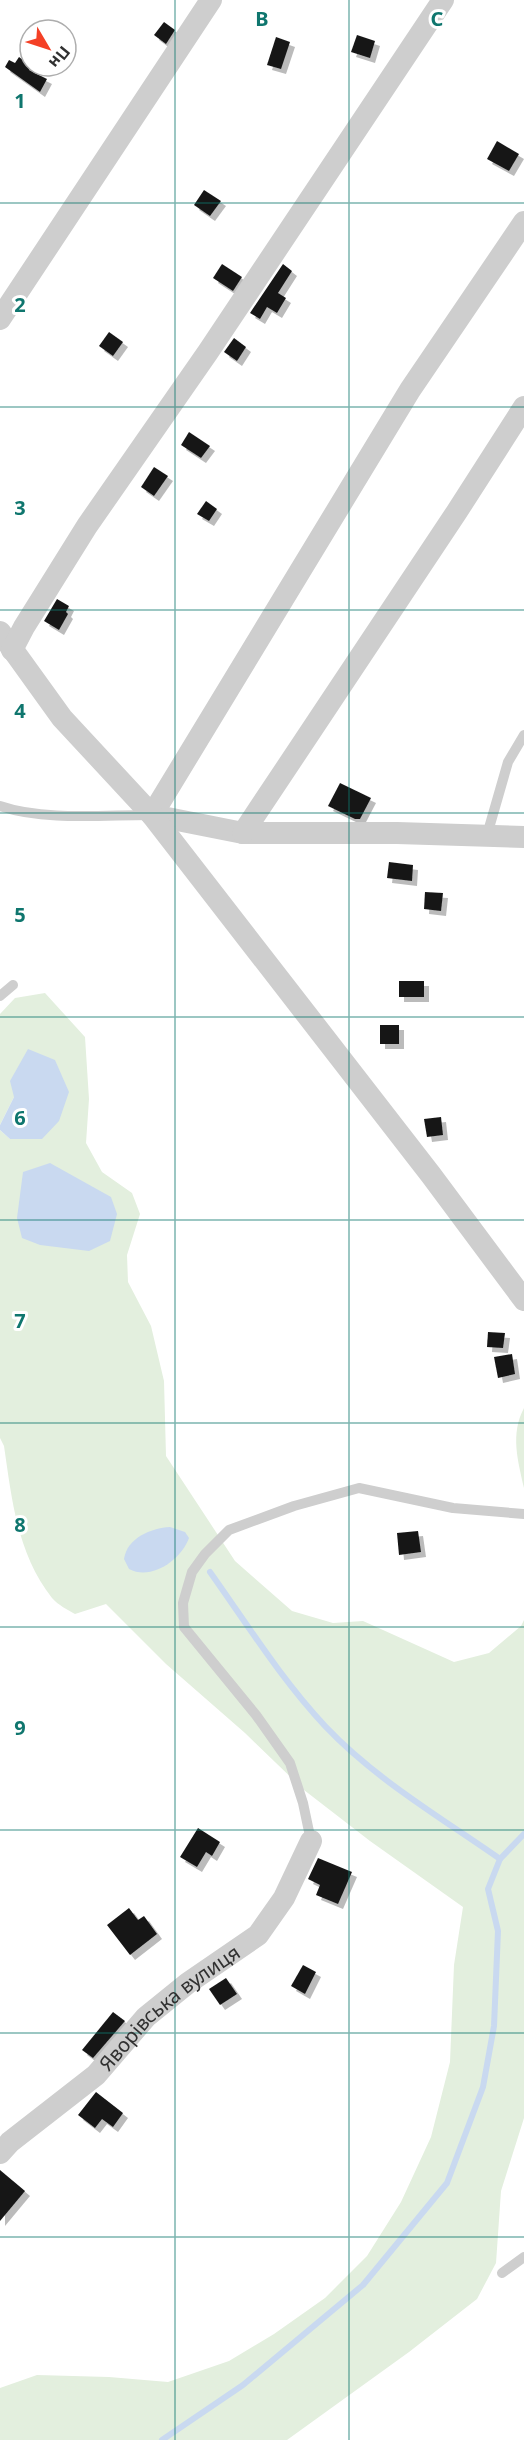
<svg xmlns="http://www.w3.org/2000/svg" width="524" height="2440" font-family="'Noto Sans',sans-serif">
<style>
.green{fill:#e3efde}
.water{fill:#c9d9f0}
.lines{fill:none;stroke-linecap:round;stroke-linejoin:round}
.stream{stroke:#c9d9f0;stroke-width:6}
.building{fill:#181818;filter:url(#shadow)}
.lane{stroke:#cecece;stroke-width:10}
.street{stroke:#cecece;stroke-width:22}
.grid{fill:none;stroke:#0f766e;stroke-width:1.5;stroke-opacity:0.55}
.labels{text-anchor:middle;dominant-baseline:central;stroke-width:6;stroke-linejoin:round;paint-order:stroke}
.street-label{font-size:20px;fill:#313131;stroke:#fff}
.grid-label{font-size:20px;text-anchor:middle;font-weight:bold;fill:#0f766e;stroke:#fff;stroke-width:6;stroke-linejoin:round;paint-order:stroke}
</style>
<defs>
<filter id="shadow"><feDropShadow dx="5" dy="5" stdDeviation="0" flood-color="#0004"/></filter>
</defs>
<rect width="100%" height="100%" fill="#fff"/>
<g class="green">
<path d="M45 993 85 1037 89 1099 86 1143 102 1172 132 1193 140 1214 127 1255 128 1282 151 1326 164 1381 166 1456 235 1561 292 1611 333 1623 363 1621 454 1662 489 1653 521 1626 524 1620V2118L501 2191 496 2263 477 2299 409 2352 287 2440H0V2388L37 2375 109 2377 168 2382 229 2361 274 2334 325 2298 367 2256 401 2202 431 2137 450 2062 454 1965 463 1907 370 1841 304 1790 245 1733 166 1664 106 1604 75 1614C68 1610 58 1605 52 1598 17 1553 12 1500 4 1446L0 1438V1130L10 1139 14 1097 0 1125V1014L15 998Z"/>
<path d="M524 1408V1488C518 1461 510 1434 524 1408Z"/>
</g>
<g class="water">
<polygon points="28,1049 55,1060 69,1092 59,1121 42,1139 10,1139 0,1130 0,1125 14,1097 10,1081"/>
<polygon points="50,1163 111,1197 117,1214 110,1241 89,1251 40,1245 22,1238 17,1218 23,1172"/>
<path d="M170 1527 185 1532 189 1538C181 1560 151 1581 129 1569L124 1559C127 1538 151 1528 170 1527Z"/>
</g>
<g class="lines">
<g class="stream">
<path d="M210 1572C247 1624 281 1679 325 1726 375 1779 440 1817 500 1859"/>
<polyline points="162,2440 243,2385 363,2285 447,2183 483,2087 494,2026 498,1931 488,1889 500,1859 524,1834"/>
</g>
</g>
<g class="building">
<polygon points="164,22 175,30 166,44 154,35"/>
<polygon points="357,35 375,41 370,58 351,52"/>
<polygon points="276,37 290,42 281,69 267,65"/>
<polygon points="19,57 31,66 29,70 47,79 40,92 5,67 9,60 15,63"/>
<polygon points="497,141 519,154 509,171 487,159"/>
<polygon points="204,190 221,201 210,216 194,205"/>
<polygon points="222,264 242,277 233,291 213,278"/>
<polygon points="283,264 292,271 278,293 286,298 277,313 267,307 260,319 250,313"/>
<polygon points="109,332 123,342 113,356 99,346"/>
<polygon points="234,338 246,347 237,361 224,352"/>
<polygon points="189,432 210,446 201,458 181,445"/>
<polygon points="154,467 168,476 154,496 141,487"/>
<polygon points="206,501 217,509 209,521 197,514"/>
<polygon points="57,599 69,606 66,612 68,614 59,630 44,621"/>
<polygon points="340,783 371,798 360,819 355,819 328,806"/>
<polygon points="389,862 413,865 412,881 387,878"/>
<polygon points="425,892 443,893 441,911 424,909"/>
<rect x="399" y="981" width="25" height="16"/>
<rect x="380" y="1025" width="19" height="19"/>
<polygon points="441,1117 443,1135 427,1137 424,1119"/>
<polygon points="488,1332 505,1333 503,1348 487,1347"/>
<polygon points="512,1354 515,1374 498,1378 494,1357"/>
<polygon points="418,1531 421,1552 399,1555 397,1533"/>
<polygon points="198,1828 220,1842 212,1856 206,1852 197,1867 180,1857"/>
<polygon points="318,1858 352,1872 338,1904 316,1895 320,1885 308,1879"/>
<polygon points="129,1908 138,1920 144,1916 157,1934 130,1955 107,1925"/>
<polygon points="303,1965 316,1972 305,1994 291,1986"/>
<polygon points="226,1978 237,1994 220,2005 209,1989"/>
<polygon points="113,2012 125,2021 93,2058 82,2050"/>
<polygon points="96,2092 123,2113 113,2127 102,2119 95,2128 78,2115"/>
<polygon points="0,2170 25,2191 0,2221"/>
</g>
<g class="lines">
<g class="lane">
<path d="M0 806C44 821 102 815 149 815"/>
<polyline points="487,835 508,762 524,735"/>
<polyline points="0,996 13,985"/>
<polyline points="311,1841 303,1803 290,1763 256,1715 184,1627 183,1603 192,1572 205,1554 229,1530 294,1506 359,1488 453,1508 524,1514"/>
<polyline points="502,2273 524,2257"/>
</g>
<g class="street">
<polyline points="524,222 410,390 152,815 243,833 397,833 524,837"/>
<polyline points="0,319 211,0"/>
<polyline points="0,632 62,718 152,815 431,1175 524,1300"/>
<polyline points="12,650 24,627 87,526 208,352 443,0"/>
<polyline points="243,833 456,513 524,407"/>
<path id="s1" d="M0 2153 10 2142 96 2075 146 2017 188 1983 258 1935 284 1898 311 1841"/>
</g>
</g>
<path class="grid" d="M175 0V2440M349 0V2440M0 203H524M0 407H524M0 610H524M0 813H524M0 1017H524M0 1220H524M0 1423H524M0 1627H524M0 1830H524M0 2033H524M0 2237H524"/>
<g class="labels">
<g class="street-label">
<text stroke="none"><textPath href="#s1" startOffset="224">Яворівська вулиця</textPath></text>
</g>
</g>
<g class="grid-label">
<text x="262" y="26">B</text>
<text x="437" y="26">C</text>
<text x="20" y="108">1</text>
<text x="20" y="312">2</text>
<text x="20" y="515">3</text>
<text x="20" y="718">4</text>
<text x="20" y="922">5</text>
<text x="20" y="1125">6</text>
<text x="20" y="1328">7</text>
<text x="20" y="1532">8</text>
<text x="20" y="1735">9</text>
</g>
<g transform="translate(48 48) rotate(129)"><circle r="28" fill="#ffffff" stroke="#adadad" stroke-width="1.5"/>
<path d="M0-4.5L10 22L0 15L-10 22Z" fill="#f44026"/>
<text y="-9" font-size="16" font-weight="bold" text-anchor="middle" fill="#313131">Пн</text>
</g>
</svg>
